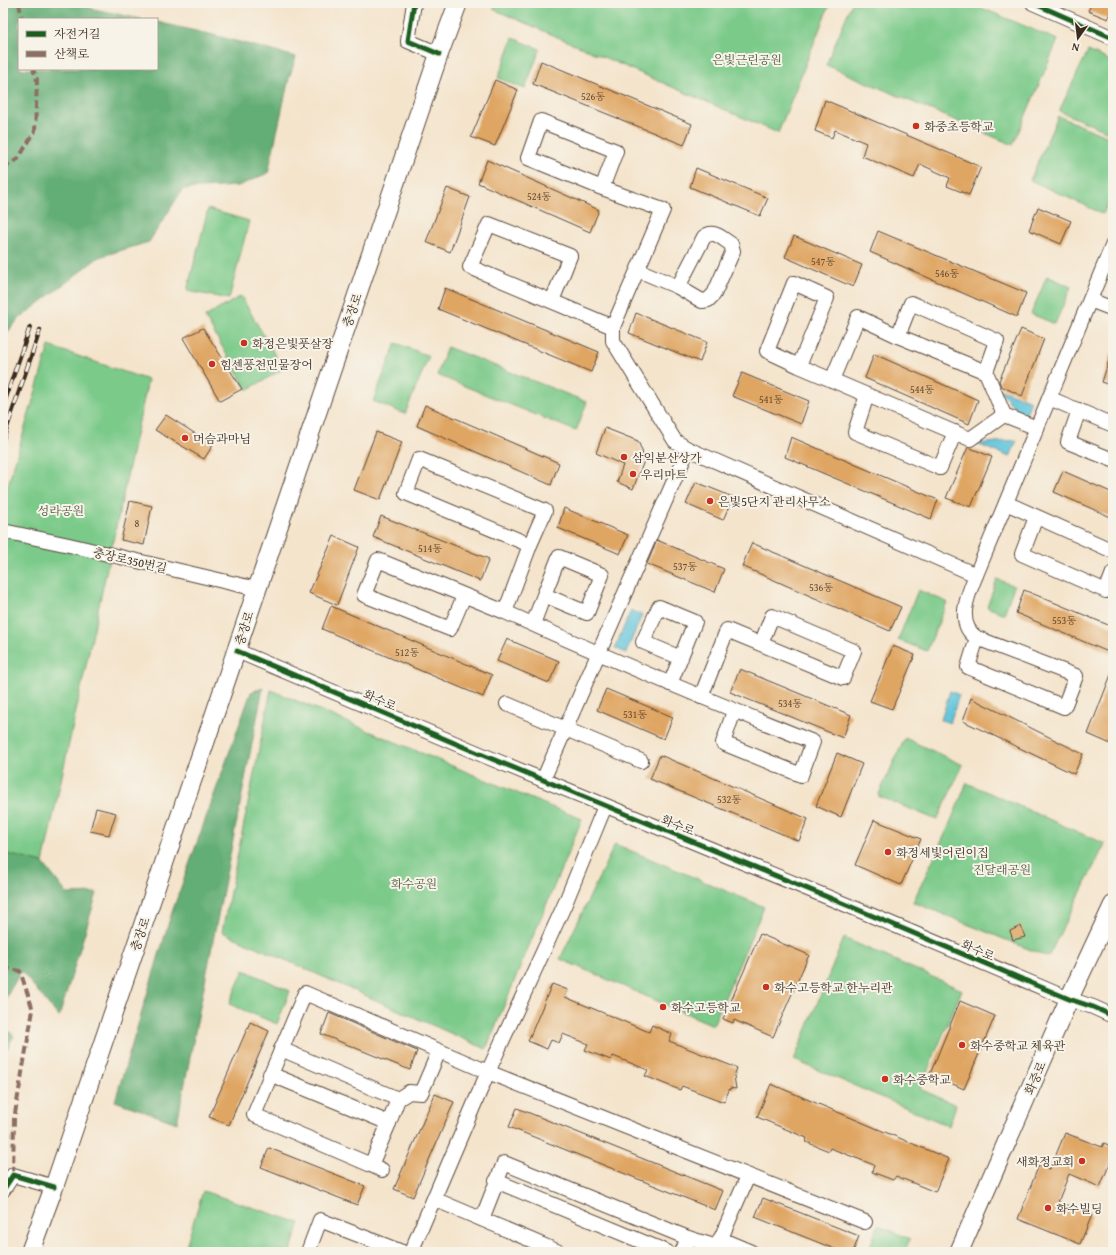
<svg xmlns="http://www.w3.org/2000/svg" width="1116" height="1255" font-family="'Gentium Book Plus','Noto Serif KR',serif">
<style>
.green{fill:#7bca8a;stroke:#5b7a54}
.forest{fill:#64ae76;stroke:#506c4a}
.water{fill:#5fc4dc;stroke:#4d777d}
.building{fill:#dfa562}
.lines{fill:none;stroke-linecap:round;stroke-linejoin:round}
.minor-casing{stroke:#574638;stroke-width:16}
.major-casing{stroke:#574638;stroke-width:20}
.minor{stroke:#fff;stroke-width:14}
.major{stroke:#fff;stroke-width:18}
.rail-casing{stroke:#3b2a1e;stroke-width:4.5}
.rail{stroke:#f7f3e8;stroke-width:3;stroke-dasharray:9;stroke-linecap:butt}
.quiet{stroke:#8d6e63;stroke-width:4;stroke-dasharray:8 4;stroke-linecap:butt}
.cycleway-casing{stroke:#f7f3e8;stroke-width:8}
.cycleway{stroke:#1b5e20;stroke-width:5}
.poi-dot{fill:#c8321e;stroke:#f7f3e8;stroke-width:1.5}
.labels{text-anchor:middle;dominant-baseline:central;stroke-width:4;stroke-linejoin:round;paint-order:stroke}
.number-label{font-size:10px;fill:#64492f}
.park-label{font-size:12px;fill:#4e5a3e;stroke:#f7f3e8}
.poi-label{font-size:12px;fill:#3b2a1e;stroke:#f7f3e8;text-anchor:start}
.street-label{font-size:12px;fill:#3b2a1e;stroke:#f7f3e8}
</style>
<rect width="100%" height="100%" fill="#f7f3e8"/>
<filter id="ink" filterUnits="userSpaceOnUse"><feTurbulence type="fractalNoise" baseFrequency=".025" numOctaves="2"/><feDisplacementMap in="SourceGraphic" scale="8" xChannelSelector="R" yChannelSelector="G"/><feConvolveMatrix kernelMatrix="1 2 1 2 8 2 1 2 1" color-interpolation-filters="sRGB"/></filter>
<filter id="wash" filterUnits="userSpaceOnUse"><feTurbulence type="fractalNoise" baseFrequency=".012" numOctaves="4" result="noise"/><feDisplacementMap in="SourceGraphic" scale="16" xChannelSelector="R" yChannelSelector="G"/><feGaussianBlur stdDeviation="0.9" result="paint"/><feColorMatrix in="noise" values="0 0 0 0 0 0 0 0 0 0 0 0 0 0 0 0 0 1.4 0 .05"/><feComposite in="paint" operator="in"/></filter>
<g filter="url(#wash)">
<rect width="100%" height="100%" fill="#f4e4cc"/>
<g class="green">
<polygon points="495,3 830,3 778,133 493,9"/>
<polygon points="852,3 970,3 1058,40 1013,145 826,65"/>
<polygon points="513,38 540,49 525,89 498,78"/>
<polygon points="1088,51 1113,62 1113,134 1059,111"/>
<polygon points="1058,116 1113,139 1113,191 1103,214 1030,180"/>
<polygon points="208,209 249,221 229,299 187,291"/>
<polygon points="1047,276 1071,287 1055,324 1031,314"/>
<polygon points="241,296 283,369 247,390 205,317"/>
<polygon points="396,343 429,356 405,414 373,401"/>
<polygon points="49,346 148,380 43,863 3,853 3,502"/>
<polygon points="447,347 587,402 576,431 437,375"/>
<polygon points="997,579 1014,586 1004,614 987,607"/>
<polygon points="918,590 947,602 927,651 898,640"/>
<polygon points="271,690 529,798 582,819 486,1049 222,932"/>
<polygon points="905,738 963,765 937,820 878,796"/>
<polygon points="967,783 1105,844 1048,957 913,902 947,830"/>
<polygon points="615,844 764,907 713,1025 560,959"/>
<polygon points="844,938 962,990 920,1089 956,1105 949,1126 794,1060"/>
<polygon points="244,970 290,991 277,1024 229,1004"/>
<polygon points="203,1191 300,1223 290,1252 184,1252"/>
<polygon points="878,1225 910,1239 904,1252 868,1252"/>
</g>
<g class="forest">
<polygon points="3,3 88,3 89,8 141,19 19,19 19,69 157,69 157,22 213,35 296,57 289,78 268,173 238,186 183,189 149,242 99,257 19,319 3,337"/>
<polygon points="263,688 177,1123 115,1101 171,915 251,692"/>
<polygon points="3,853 43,863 67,894 97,893 59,1017 21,971 3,1003"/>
<polygon points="3,1025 14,1036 3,1055"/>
</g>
<g class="water">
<polygon points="998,389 1031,401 1024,418"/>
<polygon points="1017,440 1010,457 977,444"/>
<polygon points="631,610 642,615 626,653 615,648"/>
<polygon points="950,691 959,695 950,723 941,720"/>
</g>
<g id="blocks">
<g class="building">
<polygon points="1092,3 1113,3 1113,7 1108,19 1088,11"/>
<polygon points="541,61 692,124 684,145 533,84"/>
<polygon points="495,80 518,90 495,146 471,137"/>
<polygon points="825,100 981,167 969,195 947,186 950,178 920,164 914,178 862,156 866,143 835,130 832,138 815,131"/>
<polygon points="487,160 599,210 590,232 478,183"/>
<polygon points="696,168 768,198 760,216 690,187"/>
<polygon points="447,188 470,197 450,252 426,242"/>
<polygon points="1038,207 1071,221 1061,244 1029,230"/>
<polygon points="878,231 1026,293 1017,317 870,252"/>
<polygon points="794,236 862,265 853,287 785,257"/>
<polygon points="445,288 599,352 591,372 438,309"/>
<polygon points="636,313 707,342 700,362 629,333"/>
<polygon points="203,328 242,389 220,401 183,338"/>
<polygon points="1021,329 1044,339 1022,396 1001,386 999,381"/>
<polygon points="874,354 978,400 969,424 865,378"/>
<polygon points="1111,354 1113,354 1113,387 1102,382"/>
<polygon points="742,373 809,401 801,424 732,396"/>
<polygon points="425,405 559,463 551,485 417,426"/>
<polygon points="166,415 213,445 204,459 155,430"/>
<polygon points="605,428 638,441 642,451 644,461 633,489 617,482 623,465 596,453"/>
<polygon points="376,432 402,442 380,500 354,490"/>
<polygon points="791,437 938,500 931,519 785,457"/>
<polygon points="968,447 992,457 971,507 946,498"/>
<polygon points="1063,471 1113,493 1113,518 1054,492"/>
<polygon points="696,482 733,497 723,520 686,504"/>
<polygon points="130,501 152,506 144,545 121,540"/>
<polygon points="564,508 628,535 620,554 558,528"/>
<polygon points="381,516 489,559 480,581 373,537"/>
<polygon points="334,536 359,547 337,605 309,593"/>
<polygon points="657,540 724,569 715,592 647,564"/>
<polygon points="752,543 901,607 890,631 742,566"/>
<polygon points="1024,590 1113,627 1113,654 1016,613"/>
<polygon points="331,606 492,675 483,697 322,629"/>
<polygon points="507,639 559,661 549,683 497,661"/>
<polygon points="893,646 915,655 892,709 870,701"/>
<polygon points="740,669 851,715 843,738 730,692"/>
<polygon points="1112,672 1113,672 1113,745 1088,734"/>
<polygon points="606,689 673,717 664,739 597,710"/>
<polygon points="971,698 1083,754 1074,774 963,721"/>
<polygon points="837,753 862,764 841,817 816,806"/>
<polygon points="660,755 808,819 799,841 650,779"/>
<polygon points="96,808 116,813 109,835 90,831"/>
<polygon points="874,820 921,839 901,885 855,865"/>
<polygon points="1021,926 1025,937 1013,940 1010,931"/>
<polygon points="760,934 809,955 773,1037 734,1020 733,1023 723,1019"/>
<polygon points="552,984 568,990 565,997 649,1032 652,1025 672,1034 669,1041 737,1068 734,1076 736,1089 730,1088 724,1102 682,1086 680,1090 645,1076 648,1070 613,1056 611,1060 585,1050 588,1044 563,1034 559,1043 551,1040 547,1049 528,1041"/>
<polygon points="960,1001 995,1016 964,1089 930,1074"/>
<polygon points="329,1013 417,1051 410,1070 321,1034"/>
<polygon points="250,1022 269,1031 229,1125 209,1117"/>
<polygon points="771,1084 949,1159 935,1192 896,1176 893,1180 872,1172 874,1165 830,1148 829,1151 806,1142 807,1138 757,1117"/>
<polygon points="435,1094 454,1102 413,1197 394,1189"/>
<polygon points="517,1108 723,1191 715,1210 509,1127"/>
<polygon points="1065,1133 1102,1147 1104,1143 1113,1147 1113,1156 1100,1187 1069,1174 1058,1202 1092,1215 1080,1244 1018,1219 1039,1165 1050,1169"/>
<polygon points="269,1148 365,1186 357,1205 261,1167"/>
<polygon points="763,1198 859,1236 853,1252 842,1252 755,1217"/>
</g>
</g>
</g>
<g filter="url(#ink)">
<use href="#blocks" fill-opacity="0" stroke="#574638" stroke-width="1"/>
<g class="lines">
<g class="minor-casing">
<g id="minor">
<polyline points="414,3 408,41 439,54"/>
<polyline points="1033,3 1113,38"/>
<polyline points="602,188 616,151 541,121 528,158 602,188 663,210 613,327 613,341 675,441 688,449"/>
<path d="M638 270 678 287 702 301 708 300 714 294 733 251 731 244C721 238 714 229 704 237L678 287"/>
<polyline points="1090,300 1113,309"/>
<polyline points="552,301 570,256 489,224 470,267 613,327"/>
<polyline points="898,336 911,303 997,341 986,372"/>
<polyline points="799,366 767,351 794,283 827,298 799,366 867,395"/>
<polyline points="832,380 858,317 898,336 986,372 1004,415 1037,428"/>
<polyline points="1049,398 1113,425"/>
<polyline points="1079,410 1068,442 1113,460"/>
<polyline points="955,432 940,468 855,432 867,395 970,439 1004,415"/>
<polyline points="1006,503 1113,551"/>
<polyline points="1036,517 1022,554 1106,591 1113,573"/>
<polyline points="3,531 69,545 257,589"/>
<path d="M530 545 545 511 419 459 406 493 530 545 505 612C607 658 710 701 813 742L801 775 723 743 734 711"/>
<path d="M976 575C968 594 955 624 977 638L968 667 1064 707 1076 676 977 638"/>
<polyline points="464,596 450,629 364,595 378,560 505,612"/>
<polyline points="533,624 544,595 587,613 602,575 559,557 544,595"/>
<polyline points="237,651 485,756 854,908 1069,999 1093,1007 1113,1016"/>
<polyline points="670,684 695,622 659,607 643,642 681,658"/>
<polyline points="701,697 727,630 843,678 854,651 772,616 761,644"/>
<polyline points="507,704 641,761"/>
<polyline points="543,780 688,449 976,575 1113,244"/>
<polyline points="281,1049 398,1099"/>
<polyline points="439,1051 421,1093 409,1092 398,1099 389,1123 371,1165 254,1115 305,993 488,1072 865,1222"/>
<polyline points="270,1074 389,1123"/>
<polyline points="371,1165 382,1170"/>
<polyline points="496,1181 667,1252"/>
<polyline points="3,1190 13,1175 54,1187"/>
<polyline points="434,1199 559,1252"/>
<polyline points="482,1219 504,1163 688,1238 717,1247"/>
<polyline points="720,1239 751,1252"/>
<polyline points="308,1252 320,1220 402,1252"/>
<polyline points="411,1252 488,1072 564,906 605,806"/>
<polyline points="682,1252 688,1238"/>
<polyline points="715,1252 748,1176"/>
</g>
</g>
<g class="major-casing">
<g id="major">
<polyline points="30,1252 54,1187 439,54 458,3"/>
<polyline points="959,1252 1069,999 1113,905"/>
</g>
</g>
<use href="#minor" class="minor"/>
<use href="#major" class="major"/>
<g class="rail-casing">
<g id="rail">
<polyline points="3,406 30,327"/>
<polyline points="3,439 40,330"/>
</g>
</g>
<use href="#rail" class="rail"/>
<g class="quiet">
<polyline points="19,3 22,19"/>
<polyline points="3,168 18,159 35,131 37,80 33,69"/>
<polyline points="3,967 20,971 33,1010 14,1119 13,1175"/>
</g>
<g class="cycleway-casing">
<g id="cycleway">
<polyline points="414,3 408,41 439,54"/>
<polyline points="1033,3 1113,38"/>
<polyline points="237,651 485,756 854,908 1069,999 1093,1007 1113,1016"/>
<polyline points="3,1190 13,1175 54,1187"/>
</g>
</g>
<use href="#cycleway" class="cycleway"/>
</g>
</g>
<g class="poi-dot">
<circle cx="916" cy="126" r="4"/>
<circle cx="244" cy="343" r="4"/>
<circle cx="212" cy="364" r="4"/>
<circle cx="185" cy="438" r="4"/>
<circle cx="624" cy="457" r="4"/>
<circle cx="633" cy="474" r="4"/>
<circle cx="710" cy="501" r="4"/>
<circle cx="888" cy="852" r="4"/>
<circle cx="766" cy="987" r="4"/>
<circle cx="663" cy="1007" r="4"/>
<circle cx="962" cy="1045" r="4"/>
<circle cx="885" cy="1079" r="4"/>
<circle cx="1082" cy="1161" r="4"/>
<circle cx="1048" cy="1208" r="4"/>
</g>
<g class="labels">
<g class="number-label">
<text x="593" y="96">526동</text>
<text x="539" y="196">524동</text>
<text x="823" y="261">547동</text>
<text x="947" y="273">546동</text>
<text x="922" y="389">544동</text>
<text x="771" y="399">541동</text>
<text x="137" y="523">8</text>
<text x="430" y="548">514동</text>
<text x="685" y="566">537동</text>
<text x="821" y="587">536동</text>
<text x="1064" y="620">553동</text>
<text x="407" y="652">512동</text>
<text x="790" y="703">534동</text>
<text x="635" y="714">531동</text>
<text x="729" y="799">532동</text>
</g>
<g class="park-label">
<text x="747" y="59">은빛근린공원</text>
<text x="61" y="510">성라공원</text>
<text x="1002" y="869">진달래공원</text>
<text x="414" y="883">화수공원</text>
</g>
<g class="poi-label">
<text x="924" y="126">화중초등학교</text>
<text x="252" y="343">화정은빛풋살장</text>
<text x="220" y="364">힘센풍천민물장어</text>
<text x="193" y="438">머슴과마님</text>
<text x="632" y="457">삼익분산상가</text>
<text x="641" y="474">우리마트</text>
<text x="718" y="501">은빛5단지 관리사무소</text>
<text x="896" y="852">화정세빛어린이집</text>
<text x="774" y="987">화수고등학교 한누리관</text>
<text x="671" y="1007">화수고등학교</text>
<text x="970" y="1045">화수중학교 체육관</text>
<text x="893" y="1079">화수중학교</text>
<text x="1074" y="1161" text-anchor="end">새화정교회</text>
<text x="1056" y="1208">화수빌딩</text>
</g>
<g class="street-label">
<text transform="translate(352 310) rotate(-71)">충장로</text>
<text transform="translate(130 560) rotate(13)">충장로350번길</text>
<text transform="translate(244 628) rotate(-72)">충장로</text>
<text transform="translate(380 700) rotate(23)">화수로</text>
<text transform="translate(678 825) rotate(22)">화수로</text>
<text transform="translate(140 934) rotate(-71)">충장로</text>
<text transform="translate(978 950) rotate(23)">화수로</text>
<text transform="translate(1035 1078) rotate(-67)">화중로</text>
</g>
</g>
<rect width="1116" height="1255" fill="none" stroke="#f7f3e8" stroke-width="16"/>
<rect x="18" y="18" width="140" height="52" fill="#f7f3e8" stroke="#aca397"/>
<rect x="26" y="31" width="20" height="6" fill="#1b5e20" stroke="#aca397"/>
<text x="54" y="38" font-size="12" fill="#3b2a1e">자전거길</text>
<rect x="26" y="51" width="20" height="6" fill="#8d6e63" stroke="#aca397"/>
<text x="54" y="58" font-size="12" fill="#3b2a1e">산책로</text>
<g transform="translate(1078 38) rotate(194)" stroke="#f7f3e8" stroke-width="3" paint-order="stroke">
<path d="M0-3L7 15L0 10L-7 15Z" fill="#3b2a1e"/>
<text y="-6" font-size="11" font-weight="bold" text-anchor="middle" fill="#3b2a1e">N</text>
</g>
</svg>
